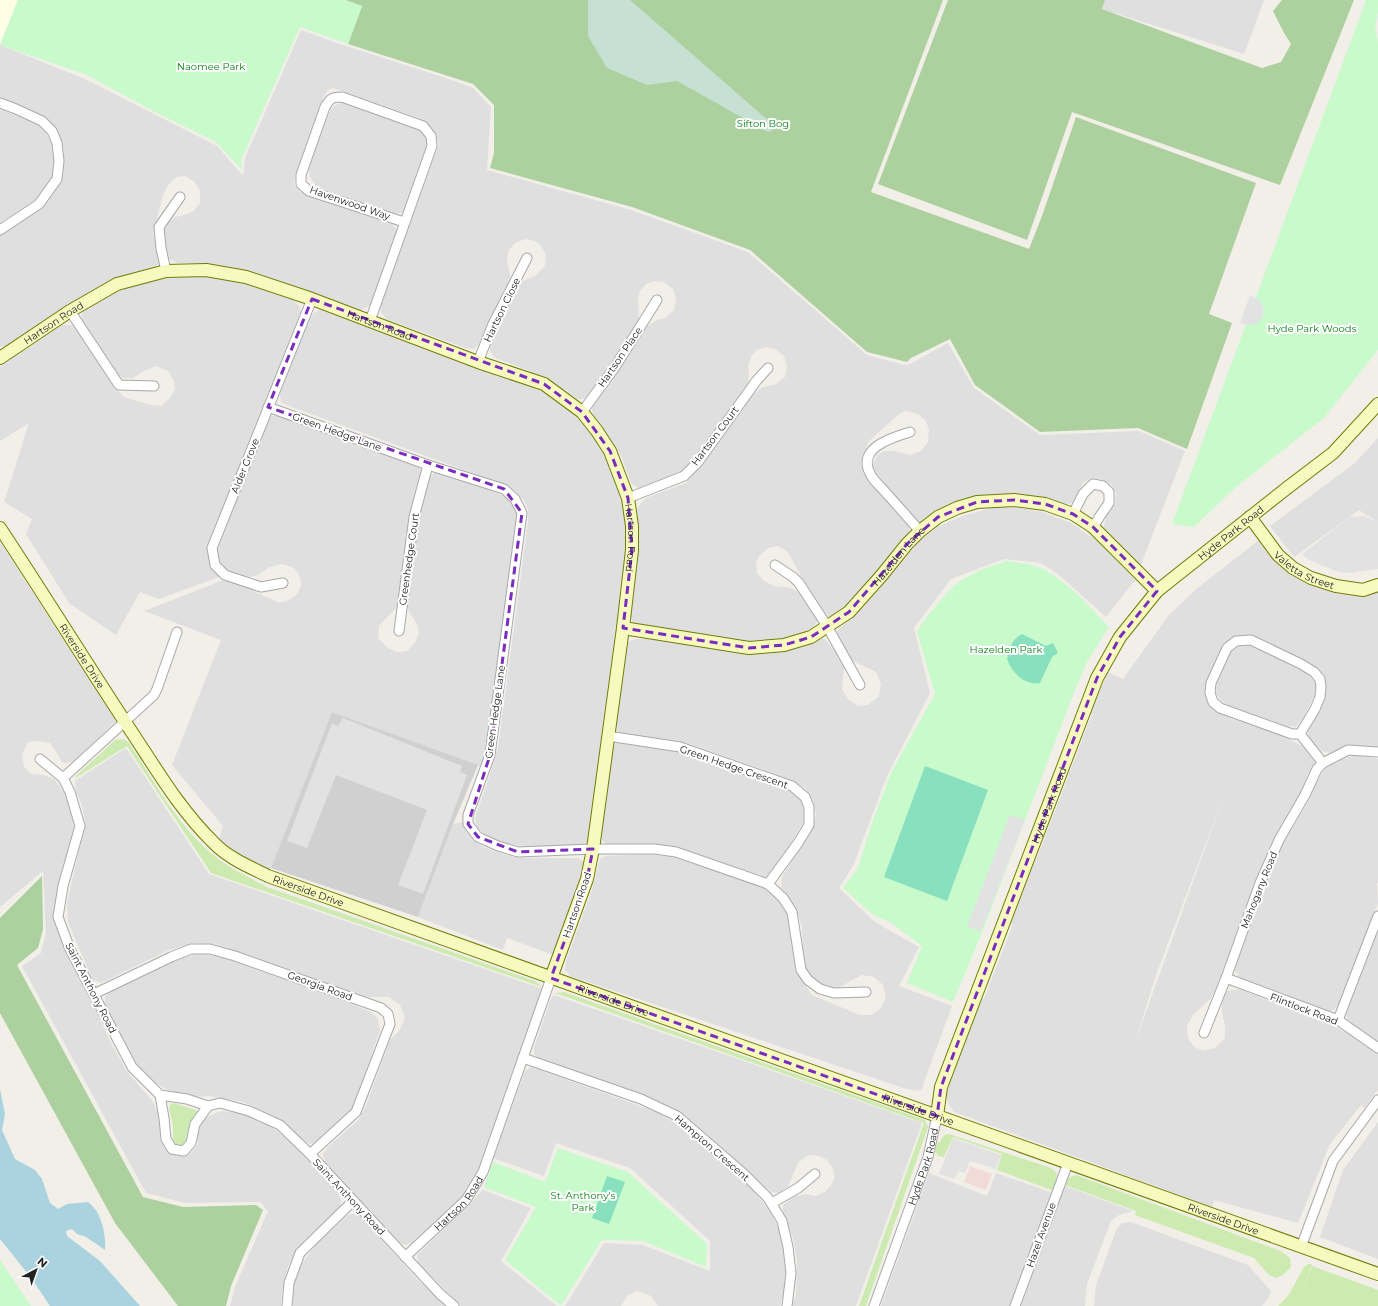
<svg xmlns="http://www.w3.org/2000/svg" width="1378" height="1306" font-family="Montserrat,sans-serif">
<style>
.residential{fill:#e0dfdf;fill-rule:evenodd}
.commercial{fill:#f2dad9}
.education{fill:#ffffe5}
.religious{fill:#d0d0d0}
.grass{fill:#cdebb0}
.forest{fill:#add19e}
.wetland{fill:#c6e0d4}
.park{fill:#c8facc}
.pitch{fill:#88e0be}
.parking{fill:#e2e2e2}
.water{fill:#aad3df}
.lines{fill:none;stroke-linecap:round;stroke-linejoin:round}
.street-casing{stroke:#a9a9a9;stroke-width:11}
.secondary-casing{stroke:#707d05;stroke-width:14}
.street{stroke:#fff;stroke-width:9}
.secondary{stroke:#f7fabf;stroke-width:12}
.marked{fill:none;stroke:#7b2cbf;stroke-width:3;stroke-dasharray:8 5;stroke-linejoin:round}
.labels{text-anchor:middle;dominant-baseline:central;stroke-width:4;stroke-linejoin:round;paint-order:stroke}
.park-label{font-size:10px;fill:#0c8416;stroke:#fff}
.street-label{font-size:10px;fill:#222;stroke:#fff}
</style>
<rect width="100%" height="100%" fill="#f2efe9"/>
<g class="residential">
<polygon points="1105,0 1264,0 1244,54 1102,9"/>
<polygon points="301,30 340,44 452,80 473,88 491,107 487,170 631,210 748,252 867,355 905,365 910,364 948,343 974,388 1040,435 1139,431 1185,451 1140,567 1103,531 1106,517 1115,504 1116,493 1111,484 1100,479 1091,478 1083,483 1074,502 1063,506 1012,495 923,523 912,519 874,473 873,463 878,455 884,451 895,451 910,455 921,451 928,442 929,430 926,421 918,414 906,411 899,414 868,442 864,456 864,467 868,479 909,527 910,533 907,539 858,597 832,618 820,611 788,552 778,546 768,548 760,555 756,562 757,573 764,581 774,586 786,587 796,590 806,601 817,618 817,622 813,627 805,632 786,639 765,641 746,641 640,627 632,623 631,615 638,561 638,524 637,508 646,498 686,483 698,469 753,394 763,387 776,384 785,377 787,366 784,356 775,349 766,347 757,350 752,355 748,366 749,374 748,385 694,460 682,471 640,489 631,483 621,456 608,435 594,418 591,407 646,327 657,320 665,318 674,310 676,298 673,289 664,282 654,281 646,284 640,291 638,299 639,319 634,329 612,362 586,397 583,399 577,399 567,391 530,371 495,358 490,351 490,344 513,292 521,282 536,275 545,266 546,255 541,246 535,241 525,239 515,243 509,250 507,259 510,276 508,285 478,346 473,349 465,348 386,319 381,312 381,305 439,144 434,132 422,119 333,88 328,90 323,98 295,177 294,185 300,192 393,225 397,230 397,236 372,305 360,310 253,272 224,266 200,263 178,263 169,259 163,233 166,224 175,217 185,215 194,211 200,203 200,191 195,182 185,176 176,177 168,185 163,195 153,234 160,260 158,265 152,268 116,279 93,290 10,345 2,347 0,346 0,233 43,204 54,191 63,175 64,151 56,131 42,115 26,108 0,99 0,45 85,79 217,146 243,176 245,158"/>
<polygon points="345,102 417,129 423,133 427,140 428,146 407,207 402,213 395,214 328,191 316,186 310,177 308,168 329,113 331,109 336,105"/>
<polygon points="0,109 37,124 46,133 53,146 54,164 51,181 40,197 0,223"/>
<polygon points="205,276 240,281 293,300 299,306 301,312 210,545 209,557 213,569 219,577 159,599 140,592 116,635 69,603 26,534 32,519 4,502 29,423 0,441 0,367 62,325 69,325 74,326 114,387 124,397 151,405 161,406 170,398 175,389 174,381 168,371 156,366 144,371 133,378 123,378 114,372 81,323 82,312 101,299 128,287 157,279"/>
<polygon points="320,310 541,391 568,409 589,429 604,452 624,501 628,525 627,554 590,836 587,843 581,845 530,848 502,842 489,837 477,828 475,818 490,774 498,748 528,522 528,509 523,499 515,491 497,482 289,406 281,402 280,394 308,320 315,312"/>
<polygon points="278,415 417,465 421,470 421,475 397,607 379,626 378,638 388,648 397,652 407,651 415,643 419,633 417,624 409,612 407,601 420,509 429,479 433,474 439,472 492,491 507,497 516,508 518,518 486,753 482,767 332,712 270,871 248,861 219,839 223,826 172,765 221,640 144,611 226,579 278,602 284,602 291,599 297,594 301,586 300,577 294,568 282,564 270,567 258,575 246,578 227,571 220,565 217,557 217,550 267,421 272,416"/>
<polygon points="1378,438 1378,522 1359,510 1294,557 1270,526 1355,463"/>
<polygon points="995,507 1020,508 1042,512 1071,523 1096,540 1136,581 1132,584 1106,617 1059,575 1041,563 1004,559 951,579 914,628 930,693 887,776 853,866 839,888 875,922 919,947 899,986 952,1006 924,1082 922,1089 918,1091 903,1088 570,976 565,970 566,961 592,890 600,859 606,856 648,854 672,857 763,887 774,896 784,905 791,921 795,961 800,977 812,995 860,1015 871,1015 880,1009 886,998 883,985 874,977 862,975 838,988 826,988 812,980 804,965 802,927 797,911 781,887 782,877 814,825 816,814 813,800 805,788 792,780 690,744 666,739 626,735 618,732 616,725 625,657 628,642 635,639 647,639 739,651 767,653 795,648 821,639 825,639 839,656 844,667 842,690 849,700 858,706 868,705 879,696 881,684 876,672 853,661 841,645 837,632 839,629 864,606 920,541 937,527 962,516"/>
<path d="M1259 540 1278 563 1292 575 1309 585 1337 594 1361 596 1378 592V748L1369 746 1352 745 1329 753 1322 751 1308 738 1309 729 1324 702 1326 687 1324 675 1312 664 1255 637 1241 635 1230 640 1220 651 1209 676 1205 691 1213 707 1229 718 1283 736 1302 746 1316 763 1308 774 1301 794 1270 845 1215 991 1210 999 1193 1015 1187 1026 1188 1038 1194 1047 1204 1051 1215 1048 1225 1038V1026L1222 1013V1000L1227 991 1239 989 1332 1025 1358 1039 1378 1053V1090L1364 1108 1361 1105 1330 1144 1298 1223 1214 1200 1212 1207 965 1116 954 1112 948 1103 946 1097 951 1076 980 998 984 999 1013 924 1010 923 1034 858H1037L1092 714 1090 712 1108 672 1123 679 1168 616 1195 590ZM1225 793 1134 1045 1156 975Z"/>
<polygon points="0,542 116,721 74,761 65,763 62,762 57,753 50,743 39,741 28,742 22,754 24,767 32,774 43,775 54,779 66,795 71,810 74,827 54,907 56,923 109,1039 126,1070 153,1102 161,1121 160,1139 167,1152 179,1156 189,1155 198,1145 197,1133 204,1118 221,1111 241,1113 266,1123 290,1141 339,1194 341,1201 340,1207 303,1242 288,1266 283,1286 281,1302 281,1306 230,1306 235,1287 268,1211 260,1202 185,1203 146,1193 22,966 41,953 46,933 43,871 0,907"/>
<polygon points="1249,645 1308,673 1316,683 1317,691 1303,718 1296,727 1285,726 1230,706 1221,701 1216,693 1217,683 1230,653 1239,646"/>
<polygon points="617,742 629,743 683,753 789,790 799,797 805,808 806,818 773,873 766,877 672,846 612,846 604,842 601,838 611,751"/>
<polygon points="126,748 209,874 543,989 478,1170 467,1191 454,1205 413,1243 404,1245 396,1240 325,1164 323,1154 329,1146 358,1120 366,1106 390,1040 399,1031 405,1018 400,1005 389,997 365,997 216,944 194,943 169,950 101,983 92,979 68,922 67,903 85,823 82,805 76,792 75,781"/>
<polygon points="1355,755 1378,759 1378,882 1377,884 1378,903 1341,1000 1334,1010 1328,1012 1240,978 1235,971 1235,966 1278,852 1300,816 1309,800 1316,782 1325,769 1340,760"/>
<polygon points="464,822 472,839 480,845 493,851 513,857 526,858 577,858 582,860 584,864 583,876 553,955 507,938 503,950 418,917 453,824"/>
<polygon points="1378,928 1378,1042 1347,1020 1346,1014"/>
<polygon points="200,954 221,957 345,1001 371,1012 378,1019 380,1030 352,1111 316,1143 310,1144 304,1141 280,1120 243,1102 210,1096 190,1097 166,1089 147,1077 131,1059 105,1005 105,997 108,992 178,958"/>
<polygon points="554,995 922,1123 856,1306 792,1306 796,1295 797,1260 793,1238 783,1212 783,1205 795,1196 806,1194 816,1196 825,1192 832,1184 835,1176 832,1167 827,1160 819,1156 808,1155 798,1163 788,1186 778,1193 771,1192 688,1118 669,1107 541,1060 534,1054 534,1048 551,998"/>
<polygon points="531,1067 657,1112 686,1130 751,1188 770,1211 780,1232 786,1258 785,1287 780,1306 658,1306 651,1296 637,1291 627,1296 621,1306 565,1306 604,1243 643,1245 710,1271 710,1241 630,1168 556,1143 544,1176 493,1158 525,1071"/>
<polygon points="1378,1122 1378,1259 1320,1237 1343,1170"/>
<polygon points="929,1173 987,1196 996,1173 1053,1193 1012,1306 881,1306"/>
<polygon points="1065,1186 1133,1211 1119,1215 1111,1221 1087,1284 1085,1306 1021,1306"/>
<polygon points="483,1190 531,1208 501,1261 557,1306 461,1306 418,1263 417,1255"/>
<polygon points="355,1213 362,1218 417,1279 446,1306 293,1306 293,1286 299,1268 315,1246 348,1215"/>
<polygon points="1131,1222 1248,1265 1271,1291 1268,1299 1262,1306 1094,1306 1096,1285 1117,1228 1123,1223"/>
</g>
<polygon class="commercial" points="970,1166 992,1174 986,1190 964,1182"/>
<polygon class="education" points="0,0 18,0 0,44"/>
<polygon class="religious" points="332,712 478,765 453,824 418,917 271,868"/>
<g class="grass">
<path d="M124 739 129 743C156 784 181 832 221 861 236 871 252 879 267 887L535 981 542 987 211 873 127 746 74 779 77 775 115 740Z"/>
<polygon points="564,992 925,1120 928,1127 866,1306 859,1306 924,1123 555,993"/>
<path d="M173 1103 196 1110 197 1113C190 1122 187 1130 186 1142L181 1145H176L173 1139V1125L169 1108 170 1105Z"/>
<polygon points="949,1134 1051,1168 1057,1173 1054,1191 997,1170 1002,1154 953,1137 944,1157 938,1156 935,1151 937,1142 939,1143 944,1135"/>
<polygon points="1076,1175 1281,1251 1290,1258 1291,1267 1283,1275 1276,1278 1269,1275 1254,1258 1135,1215 1136,1211 1065,1185 1068,1178"/>
<polygon points="1309,1264 1312,1264 1300,1302 1312,1266 1378,1290 1378,1306 1278,1306 1288,1296 1304,1267"/>
</g>
<g class="forest">
<polygon points="345,0 943,0 871,192 1029,249 1042,216 1076,117 1256,183 1209,314 1232,323 1187,449 1138,428 1040,432 975,385 950,339 911,358 907,362 867,352 750,250 632,207 490,168 494,153 494,105 473,84 348,44 362,6"/>
<polygon points="948,0 1105,0 1102,9 1262,68 1281,62 1291,44 1284,33 1273,11 1282,0 1354,0 1280,185 1072,112 1027,240 878,184"/>
<polygon points="42,876 43,929 38,948 17,965 143,1197 183,1207 256,1205 263,1210 231,1286 226,1306 178,1306 115,1223 0,1013 0,918"/>
</g>
<polygon class="wetland" points="588,0 630,0 777,128 768,132 677,81 647,85 607,68 588,36"/>
<g class="park">
<polygon points="18,0 345,0 362,6 348,44 300,27 241,160 242,170 216,142 153,111 87,75 0,45"/>
<polygon points="1366,0 1378,0 1378,13 1375,26 1378,42 1378,350 1324,418 1236,487 1194,527 1172,524"/>
<path d="M1007 561C1015 563 1024 563 1032 565 1062 574 1088 605 1109 627L1088 660 1077 685 981 935 953 1002 907 983 922 946 890 922 873 915 843 888 858 868 872 823 891 773 935 694 917 631C926 617 948 589 962 580 976 571 991 566 1007 561Z"/>
<polygon points="558,1148 628,1172 707,1244 706,1267 643,1241 602,1240 561,1306 505,1260 536,1207 484,1187 493,1162 545,1182"/>
<polygon points="0,1260 31,1306 0,1306"/>
</g>
<g class="pitch">
<path d="M1022 634 1046 646 1053 643 1058 653 1052 657 1040 683C1024 685 1012 673 1007 659 1010 648 1011 640 1022 634Z"/>
<polygon points="925,766 988,790 947,901 884,877"/>
<polygon points="607,1176 625,1182 609,1224 592,1218"/>
</g>
<g class="parking">
<polygon points="1250,295 1261,302 1264,311 1262,318 1257,324 1248,325 1240,323"/>
<polygon points="1364,516 1378,522 1378,569 1350,573 1338,572 1309,560 1302,554 1350,517"/>
<polygon points="343,718 462,766 460,772 467,775 423,894 398,885 427,810 336,775 307,848 287,841 332,723 338,726"/>
<polygon points="1010,815 1025,820 981,931 967,927"/>
<polygon points="953,1138 1001,1155 996,1169 970,1161 965,1173 958,1171 955,1179 939,1174"/>
</g>
<path class="water" d="M0 1089 5 1114 2 1130 15 1159 35 1170 42 1179 50 1203 58 1209 67 1204 88 1202C91 1205 95 1208 97 1212 103 1222 106 1238 105 1250L86 1237 77 1234 72 1229 66 1231 67 1236 100 1261 140 1306H50L32 1279 0 1239Z"/>
<g class="lines">
<g class="street-casing">
<g id="street">
<polyline points="0,103 16,109 42,121 52,131 57,143 59,161 57,179 39,204 0,230"/>
<polyline points="166,271 161,248 159,227 180,197"/>
<polyline points="70,311 119,385 154,386"/>
<path d="M370 321 432 146 431 136 423 126 342 97C333 97 330 98 325 107L301 175V184L309 191 404 222"/>
<polyline points="478,362 493,324 527,258"/>
<polyline points="268,407 428,465 504,489 515,499 522,513 490,755 468,815 468,824 478,837 498,846 518,852 593,849 655,849 676,852 768,884 783,898 792,912 801,970 808,980 820,989 834,993 866,992"/>
<polyline points="582,412 615,367 657,300"/>
<path d="M910 432C890 438 854 449 872 477 876 483 882 488 887 494 898 506 909 519 920 531"/>
<polyline points="628,498 684,476 698,462 757,380 768,368"/>
<polyline points="1073,514 1083,494 1093,484 1103,486 1109,492 1109,503 1100,516 1093,527"/>
<polyline points="775,565 793,577 799,583 827,626 860,685"/>
<polyline points="283,583 261,587 225,575 215,565 212,548 312,299"/>
<polyline points="399,631 414,517 428,465"/>
<polyline points="177,632 157,689 154,695 63,778 70,792 80,826 63,886 58,917 70,949 132,1067 160,1095 187,1099 208,1106 220,1103 249,1111 280,1125 310,1154 440,1294 454,1306"/>
<polyline points="1300,734 1315,709 1320,697 1321,687 1320,679 1314,672 1301,664 1251,640 1236,641 1227,648 1211,683 1210,693 1213,702 1220,708 1292,734 1300,734 1323,763"/>
<polyline points="608,736 680,747 792,786 805,797 809,807 809,825 798,843 768,884"/>
<polyline points="40,759 63,778"/>
<polyline points="1226,978 1338,1020 1378,1048"/>
<polyline points="94,994 171,957 191,949 210,949 235,956 381,1008 388,1014 390,1024 356,1112 310,1154"/>
<polyline points="1338,1020 1378,916"/>
<polyline points="1204,1033 1226,978 1260,883 1279,840 1305,795 1317,769 1323,763 1348,750 1378,752"/>
<polyline points="523,1058 641,1099 677,1116 745,1175 768,1198 782,1221 788,1247 791,1273 787,1306"/>
<polyline points="160,1095 164,1118 166,1139 172,1149 184,1151 191,1143 195,1124 208,1106"/>
<polyline points="772,1203 798,1188 815,1174"/>
<polyline points="1301,1247 1333,1161 1378,1100"/>
<path id="s1" d="M405 1257 466 1200 483 1172 551 978"/>
<polyline points="287,1306 289,1283 300,1253 353,1201"/>
<path id="s2" d="M874 1306 928 1157 937 1116"/>
<polyline points="1015,1306 1068,1163"/>
</g>
</g>
<g class="secondary-casing">
<g id="secondary">
<path id="s3" d="M0 358 70 311 117 284 166 271 206 270 246 277 312 299 478 362 544 384 582 412 597 431 610 451 628 498 632 526V550L623 628 593 849 587 879 551 978"/>
<path id="s4" d="M1250 517 1278 555 1293 568 1311 578 1336 586 1363 590 1378 585"/>
<path id="s5" d="M0 528C45 596 88 666 133 734 158 772 181 811 214 843 228 858 250 867 268 876L1378 1274"/>
<path id="s6" d="M623 628 749 648 784 645 811 637 849 612 882 575 907 544 920 531 938 517 957 508 977 502 1014 500 1045 504 1073 514 1093 527 1157 591"/>
<path id="s7" d="M937 1116 941 1087 1097 678 1120 637 1157 591 1287 488 1333 453 1378 404"/>
</g>
</g>
<use href="#street" class="street"/>
<use href="#secondary" class="secondary"/>
</g>
<path class="marked" d="M312 299 544 384 582 412 610 451 628 498 632 550 623 628 749 648 784 645 811 637 849 612 907 544 938 517 977 502 1014 500 1045 504 1073 514 1093 527 1157 591 1120 637 1097 678 941 1087 937 1116 551 978 587 879 593 849 518 852 478 837 468 824 490 755 522 513 504 489 268 407Z"/>
<g class="labels">
<g class="park-label">
<text x="211" y="66">Naomee Park</text>
<text x="763" y="123">Sifton Bog</text>
<text x="1312" y="328">Hyde Park Woods</text>
<text x="1006" y="649">Hazelden Park</text>
<text x="583" y="1195">St. Anthony's<tspan x="583" dy="12">Park</tspan></text>
</g>
<g class="street-label">
<text transform="translate(350 203) rotate(19)">Havenwood Way</text>
<text transform="translate(502 310) rotate(-64)">Hartson Close</text>
<text stroke="none"><textPath href="#s3" startOffset="64">Hartson Road</textPath></text>
<text stroke="none"><textPath href="#s3" startOffset="412">Hartson Road</textPath></text>
<text transform="translate(620 357) rotate(-56)">Hartson Place</text>
<text transform="translate(337 432) rotate(20)">Green Hedge Lane</text>
<text transform="translate(715 436) rotate(-53)">Hartson Court</text>
<text transform="translate(245 466) rotate(-68)">Alder Grove</text>
<text stroke="none"><textPath href="#s7" startOffset="667">Hyde Park Road</textPath></text>
<text stroke="none"><textPath href="#s3" startOffset="772">Hartson Road</textPath></text>
<text stroke="none"><textPath href="#s6" startOffset="311">Hazelden Lane</textPath></text>
<text transform="translate(409 559) rotate(-82)">Greenhedge Court</text>
<text stroke="none"><textPath href="#s4" startOffset="78">Valetta Street</textPath></text>
<text stroke="none"><textPath href="#s5" startOffset="152">Riverside Drive</textPath></text>
<text transform="translate(495 712) rotate(-82)">Green Hedge Lane</text>
<text transform="translate(734 767) rotate(19)">Green Hedge Crescent</text>
<text stroke="none"><textPath href="#s7" startOffset="331">Hyde Park Road</textPath></text>
<text transform="translate(1259 890) rotate(-68)">Mahogany Road</text>
<text stroke="none"><textPath href="#s5" startOffset="488">Riverside Drive</textPath></text>
<text transform="translate(577 905) rotate(-71)">Hartson Road</text>
<text transform="translate(320 986) rotate(20)">Georgia Road</text>
<text transform="translate(91 988) rotate(63)">Saint Anthony Road</text>
<text stroke="none"><textPath href="#s5" startOffset="812">Riverside Drive</textPath></text>
<text transform="translate(1304 1009) rotate(21)">Flintlock Road</text>
<text stroke="none"><textPath href="#s5" startOffset="1136">Riverside Drive</textPath></text>
<text transform="translate(712 1148) rotate(41)">Hampton Crescent</text>
<text stroke="none"><textPath href="#s2" startOffset="148">Hyde Park Road</textPath></text>
<text transform="translate(349 1197) rotate(47)">Saint Anthony Road</text>
<text stroke="none"><textPath href="#s1" startOffset="76">Hartson Road</textPath></text>
<text stroke="none"><textPath href="#s5" startOffset="1460">Riverside Drive</textPath></text>
<text transform="translate(1041 1235) rotate(-70)">Hazel Avenue</text>
</g>
</g>
<g transform="translate(36 1270) rotate(41)" stroke="#ffffff" stroke-width="3" paint-order="stroke">
<path d="M0-3L7 15L0 10L-7 15Z" fill="#222222"/>
<text y="-6" font-size="11" font-weight="bold" text-anchor="middle" fill="#222222">N</text>
</g>
</svg>
